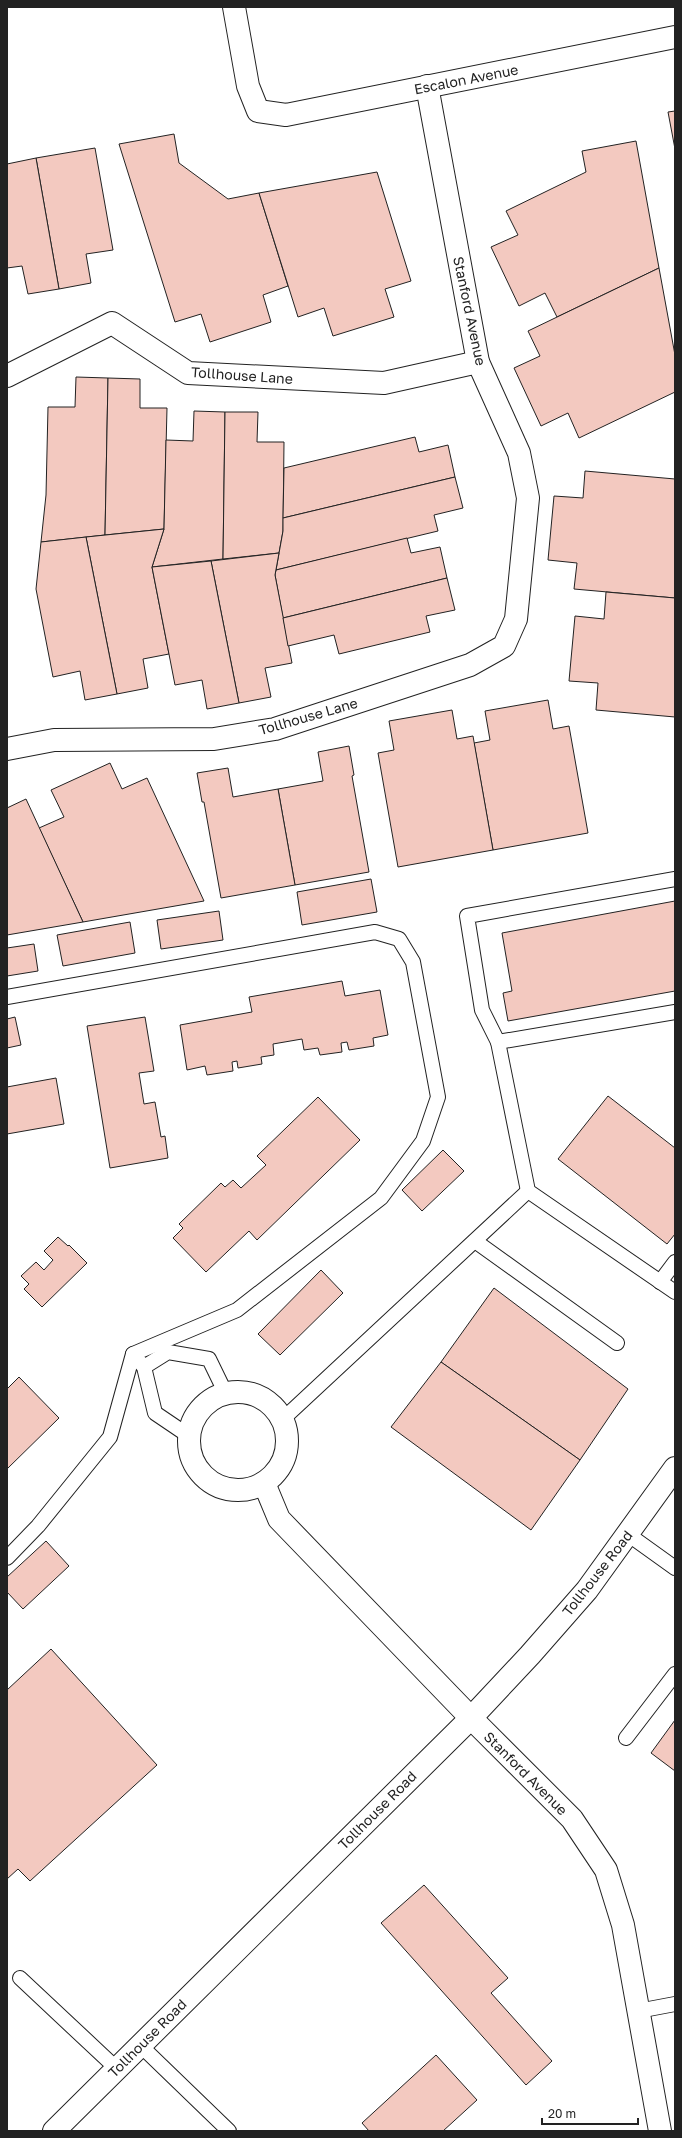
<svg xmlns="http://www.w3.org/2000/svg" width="682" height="2138" font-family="'Golos Text',sans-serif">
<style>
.building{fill:#f3c9c0;stroke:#222}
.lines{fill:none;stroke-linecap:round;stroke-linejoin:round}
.service-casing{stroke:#222;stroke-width:16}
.minor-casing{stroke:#222;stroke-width:24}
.tertiary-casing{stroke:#222;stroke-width:24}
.service{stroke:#fff;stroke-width:14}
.minor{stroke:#fff;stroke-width:22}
.tertiary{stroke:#fff;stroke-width:22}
.labels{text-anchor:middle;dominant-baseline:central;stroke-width:3;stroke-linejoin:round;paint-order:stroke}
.street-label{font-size:14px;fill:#222;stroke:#fff}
</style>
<rect width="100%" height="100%" fill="#fff"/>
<g class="building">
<polygon points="675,111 675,149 668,112"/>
<polygon points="174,134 179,163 228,199 259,193 288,286 263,295 271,322 210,342 201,314 175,322 119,144"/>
<polygon points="636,141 659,268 557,317 545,293 519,306 491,247 518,235 506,211 586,172 582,151"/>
<polygon points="95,148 113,250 86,254 91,283 59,289 36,158"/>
<polygon points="36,158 59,289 28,294 22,266 7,268 7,164"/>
<polygon points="377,172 411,281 385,289 394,317 333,336 324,308 298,317 259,193"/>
<polygon points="659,268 675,355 675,392 579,438 568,413 541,426 514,368 540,356 528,331"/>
<polygon points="76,377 108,378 105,535 41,542 46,495 48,407 75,407"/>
<polygon points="108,378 140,379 140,408 167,408 164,529 105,535"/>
<polygon points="194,411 225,412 223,559 152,567 164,529 166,440 193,441"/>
<polygon points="225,412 258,412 257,442 284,442 283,531 279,553 223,559"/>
<polygon points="415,437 419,452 448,445 455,477 283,518 284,468"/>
<polygon points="585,471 675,479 675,598 574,589 577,563 548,560 554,496 583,498"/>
<polygon points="455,477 463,508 434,515 438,531 276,570 283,531 283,518"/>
<polygon points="164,529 152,567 169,654 143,659 148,688 117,694 86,537"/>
<polygon points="86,537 117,694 85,700 80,671 53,677 36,589 41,542"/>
<polygon points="407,538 411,553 440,547 447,578 283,618 275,575 276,570"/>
<polygon points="279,553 275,575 292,663 265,668 271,697 239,703 211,561"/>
<polygon points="211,561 239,703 207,709 202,680 175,685 152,567"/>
<polygon points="447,578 455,610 426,616 430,632 339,654 334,635 288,646 283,618"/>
<polygon points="606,592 675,598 675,717 596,710 598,683 569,681 575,616 604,619"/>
<polygon points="548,700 553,729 569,726 588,833 493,850 474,743 490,740 485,711"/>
<polygon points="452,710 457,739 473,736 493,850 398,867 378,753 394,750 389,721"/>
<polygon points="349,746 354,775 352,776 369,872 295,885 278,789 323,781 318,752"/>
<polygon points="110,763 122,789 147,778 204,901 83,922 39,828 64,817 51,790"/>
<polygon points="228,768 233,797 278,789 295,885 221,898 204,802 202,802 197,773"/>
<polygon points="26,799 83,922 7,935 7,808"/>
<polygon points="371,879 377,912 302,925 297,892"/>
<polygon points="675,901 675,991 508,1021 503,993 512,991 502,933"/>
<polygon points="219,911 223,940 161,949 157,920"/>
<polygon points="130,922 135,953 63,966 57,935"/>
<polygon points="34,944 38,971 7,976 7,948"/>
<polygon points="342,981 345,996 380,990 388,1035 373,1038 374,1046 349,1050 347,1042 341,1043 342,1052 320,1055 318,1048 304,1050 302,1039 273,1044 274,1055 261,1057 262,1064 238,1068 237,1061 232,1062 233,1071 207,1075 205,1066 187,1070 180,1025 252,1012 249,997"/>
<polygon points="15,1017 21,1045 7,1048 7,1019"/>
<polygon points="145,1017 154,1071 139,1073 144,1104 155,1102 161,1137 165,1136 168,1158 110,1168 87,1026"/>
<polygon points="56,1078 64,1124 7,1134 7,1087"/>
<polygon points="608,1096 675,1148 675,1234 667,1244 558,1159"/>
<polygon points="318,1097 360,1140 257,1240 249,1231 206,1272 173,1238 183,1228 179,1224 221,1183 225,1187 233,1180 241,1188 266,1165 257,1156"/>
<polygon points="443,1150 464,1171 422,1211 402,1190"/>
<polygon points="58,1237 68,1246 69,1245 87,1263 42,1307 24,1289 29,1284 21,1276 36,1262 44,1270 53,1260 44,1251"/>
<polygon points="321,1270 343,1293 280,1355 258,1334"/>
<polygon points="494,1288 628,1389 580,1460 441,1362"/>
<polygon points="441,1362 580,1460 531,1530 391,1427"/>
<polygon points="19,1377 59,1418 7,1469 7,1389"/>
<polygon points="46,1541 69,1566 23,1609 7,1592 7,1577"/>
<polygon points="51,1649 157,1765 30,1881 18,1869 7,1879 7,1690"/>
<polygon points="675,1720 675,1771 651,1753"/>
<polygon points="424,1885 508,1978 491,1993 552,2061 526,2085 381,1923"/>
<polygon points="436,2055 477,2100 443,2131 369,2131 362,2123"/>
</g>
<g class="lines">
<g class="service-casing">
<g id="service">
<polyline points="7,997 375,932 399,939 413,962 438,1097 423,1141 381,1198 237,1310 133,1354"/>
<polyline points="675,1012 498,1042 528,1191 675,1292"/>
<polyline points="498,1042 482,1010 467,916 675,879"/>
<polyline points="475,1241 617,1343"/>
<polyline points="660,1282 675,1262"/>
<polyline points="144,1367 168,1352 209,1359 226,1394"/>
<polyline points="283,1419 528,1191"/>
<polyline points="629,1535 675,1568"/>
<polyline points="7,1558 38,1526 110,1437 133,1354 144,1367 155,1413 189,1436"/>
<polyline points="626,1738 675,1674"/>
<polyline points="20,1978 116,2068"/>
<polyline points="638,2011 675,2004"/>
<polyline points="140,2045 229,2131"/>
</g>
</g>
<g class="minor-casing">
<g id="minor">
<polyline points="234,7 248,86 258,111 286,115 675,37"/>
<polyline points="7,376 112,323 188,373 384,383 478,362"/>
<polyline points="7,749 54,740 214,739 275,729 470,665 504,646 516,619 528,498 519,453 478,362 427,86"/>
<circle cx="238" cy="1441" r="49"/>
<polyline points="264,1483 279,1519 471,1718 572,1819 606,1870 623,1925 660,2131"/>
</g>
</g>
<g class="tertiary-casing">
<polyline id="tertiary" points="54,2131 471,1718 530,1655 587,1590 675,1468"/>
</g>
<use href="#service" class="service"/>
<use href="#minor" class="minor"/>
<use href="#tertiary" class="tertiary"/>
</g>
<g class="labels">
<g class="street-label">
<text transform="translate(466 79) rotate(-11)">Escalon Avenue</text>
<text transform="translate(470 311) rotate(78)">Stanford Avenue</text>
<text transform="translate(242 375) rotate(4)">Tollhouse Lane</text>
<text transform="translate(308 716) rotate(-16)">Tollhouse Lane</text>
<text transform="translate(597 1573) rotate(-52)">Tollhouse Road</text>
<text transform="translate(526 1773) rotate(45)">Stanford Avenue</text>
<text transform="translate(377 1810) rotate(-45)">Tollhouse Road</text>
<text transform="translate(147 2038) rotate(-45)">Tollhouse Road</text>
</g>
</g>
<rect width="682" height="2138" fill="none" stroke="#222222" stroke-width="16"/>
<path d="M542 2118v6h96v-6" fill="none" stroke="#222222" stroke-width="2"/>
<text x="548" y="2118" font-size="12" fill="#222222" stroke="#ffffff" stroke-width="3" paint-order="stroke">20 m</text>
</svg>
